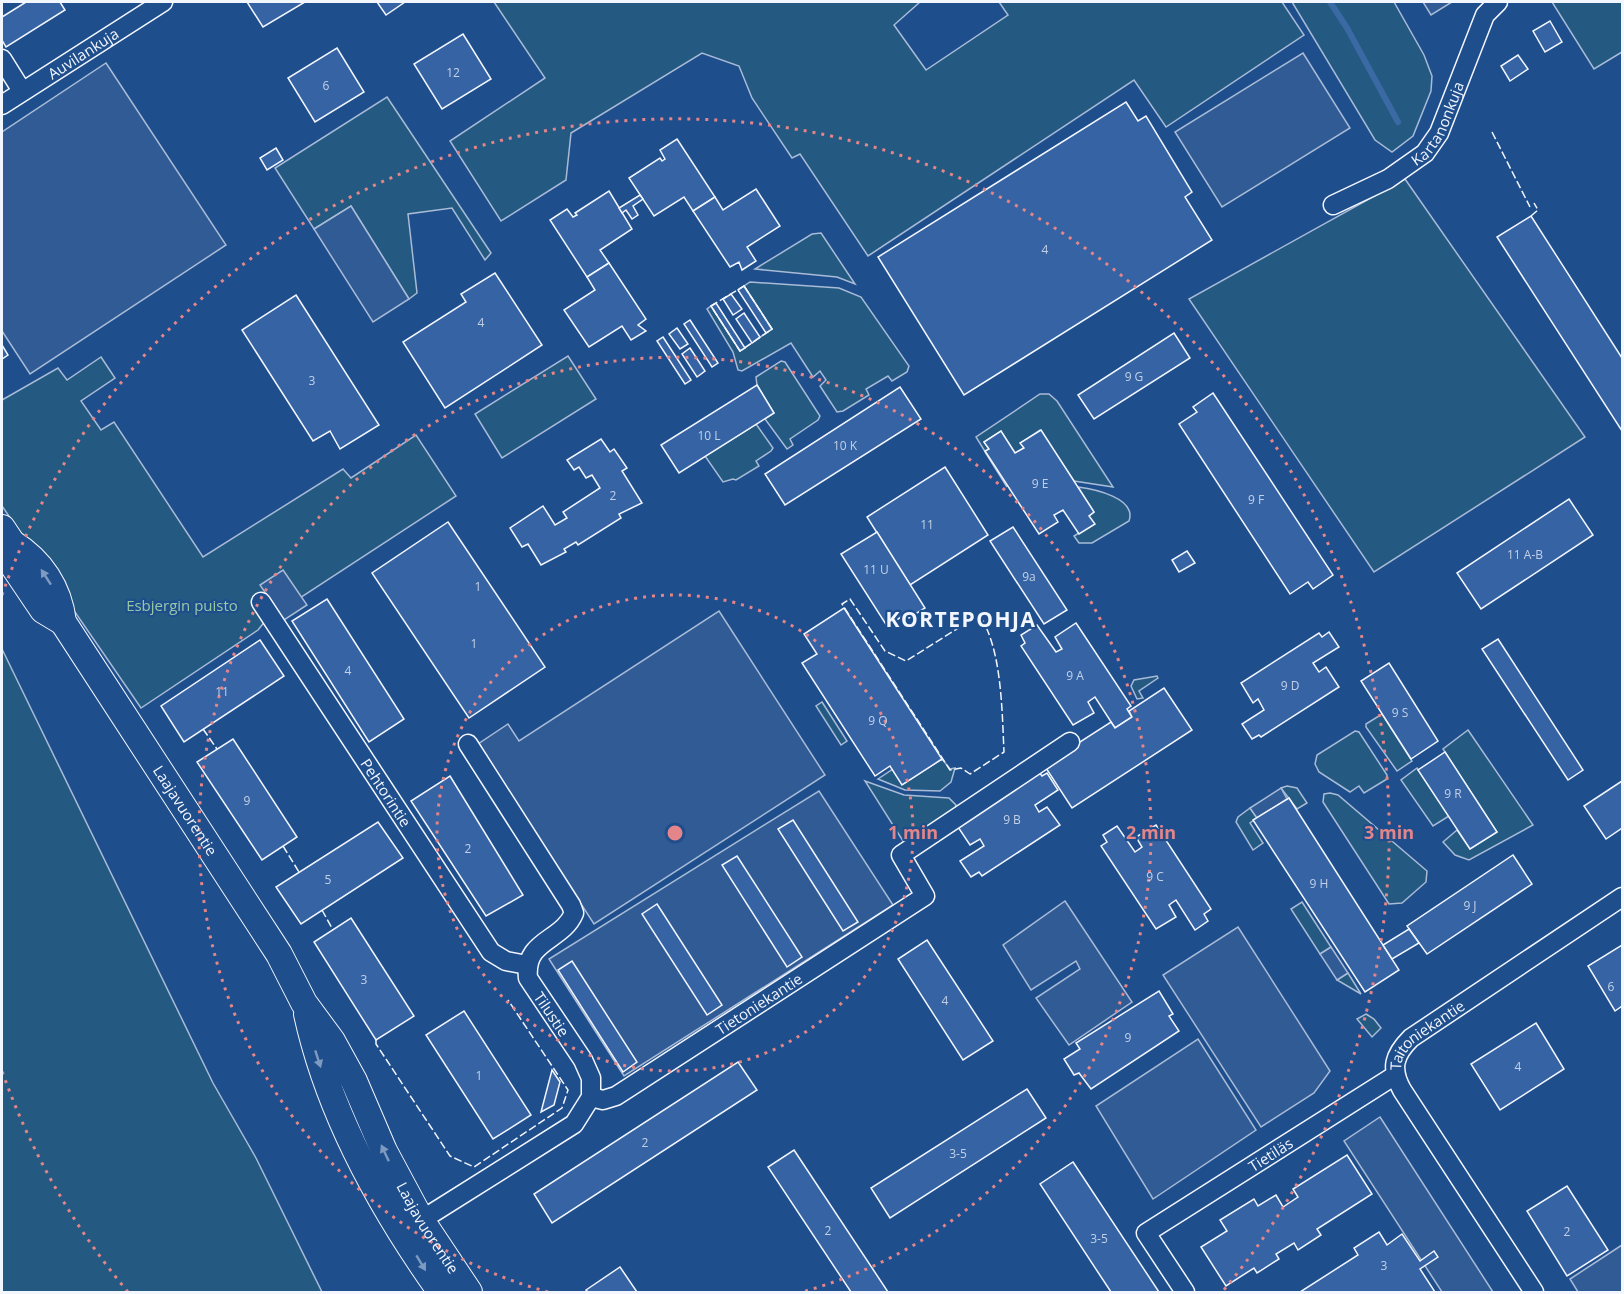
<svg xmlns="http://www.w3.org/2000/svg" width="1624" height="1294" font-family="'Open Sans',sans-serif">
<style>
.green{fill:#245a82;stroke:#a8bbd7;stroke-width:1.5}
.parking{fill:#305b95;stroke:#a8bbd7;stroke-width:1.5}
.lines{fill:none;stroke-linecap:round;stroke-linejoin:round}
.stream{stroke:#3b69a3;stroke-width:6}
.building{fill:#3563a3;stroke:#f2f6ff;stroke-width:1.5}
.street-casing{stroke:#f2f6ff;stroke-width:21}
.secondary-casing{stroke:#f2f6ff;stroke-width:28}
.street{stroke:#1f4e8c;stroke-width:18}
.secondary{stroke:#1f4e8c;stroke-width:26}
.fence{stroke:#f2f6ff;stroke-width:1.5;stroke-dasharray:8 3;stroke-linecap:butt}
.oneway{fill:#7e9ac0}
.ring{fill:none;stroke:#e38589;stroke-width:3;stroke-dasharray:3 6}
.labels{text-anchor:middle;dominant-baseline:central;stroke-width:4.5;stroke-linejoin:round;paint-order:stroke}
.number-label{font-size:12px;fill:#c3d1e8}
.street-label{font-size:15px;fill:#f2f6ff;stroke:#1f4e8c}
.park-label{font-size:15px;fill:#97c8a6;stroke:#1f4e8c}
.district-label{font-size:21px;font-weight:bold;letter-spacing:1.5px;fill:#f2f6ff;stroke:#1f4e8c}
.centre{fill:#e38589;stroke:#1f4e8c;stroke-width:3}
.ring-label{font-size:18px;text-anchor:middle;font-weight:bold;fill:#e38589;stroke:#1f4e8c;stroke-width:4.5;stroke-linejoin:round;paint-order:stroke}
</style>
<rect width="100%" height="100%" fill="#1f4e8c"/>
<g class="green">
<polygon points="494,2 920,2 894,25 926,70 1008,15 999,2 1282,2 1304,35 1166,127 1134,80 868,256 800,154 792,158 752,98 739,66 702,53 571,133 566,180 501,221 450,141 545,78"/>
<polygon points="1292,2 1394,2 1424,55 1432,76 1431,91 1413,136 1392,152 1375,140"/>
<polygon points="1552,2 1622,2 1622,52 1594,69"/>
<polygon points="387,97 491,253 485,260 452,208 408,214 417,293 409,299 351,206 314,229 275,168"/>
<polygon points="1405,179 1585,437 1374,572 1189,299"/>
<polygon points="821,233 855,284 837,277 755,269 812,234"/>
<polygon points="750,282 839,288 861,297 909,366 907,372 892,381 888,376 866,389 869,395 843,411 837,412 820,386 826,380 820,371 813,377 791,343 742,371 738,370 733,352 707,309 711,306 740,351 772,329 744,286"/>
<polygon points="568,356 596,399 502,458 475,414"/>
<polygon points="101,357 115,378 81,401 101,430 114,422 203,557 343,469 351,478 416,435 456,496 266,620 258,630 141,708 2,506 2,400 58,368 67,380"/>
<polygon points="781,361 785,362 820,416 818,420 790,439 793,445 787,449 765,419 774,413 757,385 756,377"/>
<polygon points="1040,394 1049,394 1057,401 1113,487 1074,481 1040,430 1021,443 1024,448 1015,453 1001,431 984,442 989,449 985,452 1007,487 976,437"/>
<polygon points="756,424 773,448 771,451 756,461 759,466 736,480 733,479 723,482 705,456"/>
<path d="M1078 487C1094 489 1137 498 1129 521L1092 543H1079L1074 536 1094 524 1089 516 1094 512Z"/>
<polygon points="2,649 213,1083 256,1158 322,1292 2,1292"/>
<polygon points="1157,676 1158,678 1139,691 1143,698 1137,699 1131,686 1134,680"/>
<polygon points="822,702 847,741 841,745 816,706"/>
<polygon points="1382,714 1412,761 1397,771 1366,727 1366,724"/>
<polygon points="1468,730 1533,825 1469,860 1455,855 1443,842 1457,830 1470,849 1497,832 1443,749"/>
<polygon points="1355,731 1359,732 1387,775 1387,779 1364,793 1359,786 1350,792 1319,772 1315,764 1317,755"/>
<polygon points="942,759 950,769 955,768 951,782 940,791 905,790 878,779 893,769 903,784"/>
<polygon points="1417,768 1449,816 1433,826 1401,780"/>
<polygon points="865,781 904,795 949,798 956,805 954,813 913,840 903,841"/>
<polygon points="1287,786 1297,788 1307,803 1297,809 1281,788"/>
<polygon points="1330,793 1338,795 1427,871 1426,882 1402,903 1389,904 1323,802 1324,794"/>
<polygon points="1250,808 1257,818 1250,823 1263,843 1253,850 1236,822 1238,817"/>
<polygon points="1302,902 1331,947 1320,954 1291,909"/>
<polygon points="1348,973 1361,994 1337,980"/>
<polygon points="1366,1014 1374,1019 1381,1028 1372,1037 1357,1019"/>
</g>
<g class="parking">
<polygon points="1423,2 1452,2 1431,15"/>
<polygon points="1303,53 1350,128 1222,207 1175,132"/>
<polygon points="106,63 226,245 30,374 2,331 2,132"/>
<polygon points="351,206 409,299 373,322 314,229"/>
<polygon points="283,570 307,605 284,620 260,585"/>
<polygon points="719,611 825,775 594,924 478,744 508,724 519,741"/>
<polygon points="1281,788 1287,799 1257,818 1250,808"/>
<polygon points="819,791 893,905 624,1076 549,959"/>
<polygon points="1065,901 1132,1002 1069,1045 1036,998 1080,969 1076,961 1031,990 1003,945"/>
<polygon points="1238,927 1330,1071 1314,1093 1261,1127 1163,975"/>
<polygon points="1331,947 1348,973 1337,980 1320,954"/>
<polygon points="1198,1039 1256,1130 1153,1199 1096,1106"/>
<polygon points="1380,1117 1493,1292 1442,1292 1344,1141"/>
<polygon points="1622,1245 1622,1292 1578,1292 1570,1279"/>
</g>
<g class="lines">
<polyline class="stream" points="1330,2 1347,28 1398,122"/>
</g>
<g class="building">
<polygon points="26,2 60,2 65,10 6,47 2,40 2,17"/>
<polygon points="247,2 305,2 263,27"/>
<polygon points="377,2 405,2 386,15"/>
<polygon points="1550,21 1562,42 1545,52 1533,31"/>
<polygon points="463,34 491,79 442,109 414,64"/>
<polygon points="337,48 364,92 315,122 288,78"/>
<polygon points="1518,55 1528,69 1510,81 1501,66"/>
<polygon points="1126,102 1138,121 1146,116 1192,192 1185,197 1212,240 964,395 878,257"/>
<polygon points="677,139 715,197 693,211 684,197 654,216 629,178 660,158 662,161 665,159 660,150"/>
<polygon points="276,148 283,160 267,170 260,158"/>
<polygon points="756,189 780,226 747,247 756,261 742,270 739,262 730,267 693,211 715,197 723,210"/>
<polygon points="609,191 632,229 600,250 609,263 587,277 550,220 567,209 573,217 577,215 575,213"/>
<polygon points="640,195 643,199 633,206 638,215 632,219 626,210 622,213 619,208"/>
<polygon points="1531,216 1622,358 1622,431 1497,237"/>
<polygon points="609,263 646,319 638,325 646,331 631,340 622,326 589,347 564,310 595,290 587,277"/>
<polygon points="495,273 542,345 445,408 403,342 466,302 461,294"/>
<polygon points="744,286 772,329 766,333 738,290"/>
<polygon points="731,294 742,309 733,315 723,299"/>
<polygon points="296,295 379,425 340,449 330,431 313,441 242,330"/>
<polygon points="716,303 745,348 740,351 711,306"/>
<polygon points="744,313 760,337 752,343 736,319"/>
<polygon points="690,320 718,363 712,367 684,324"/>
<polygon points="677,328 688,344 680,349 669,334"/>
<polygon points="1174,333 1190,358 1094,419 1078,395"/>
<polygon points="663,337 691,380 685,384 657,341"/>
<polygon points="2,345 8,355 2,359"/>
<polygon points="690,348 705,371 697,377 682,354"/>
<polygon points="757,385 774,413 679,473 661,445"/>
<polygon points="900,387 921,419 785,505 765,474"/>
<polygon points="1213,393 1333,575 1313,589 1308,582 1290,594 1179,424 1197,412 1193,407"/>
<polygon points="1041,430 1094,512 1089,516 1095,524 1079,534 1063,510 1054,515 1058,522 1039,534 985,451 989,449 984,442 1001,431 1015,453 1024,448 1020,443"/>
<polygon points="601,439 610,452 614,449 627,468 622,471 642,503 619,514 621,518 578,545 576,542 564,549 566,552 541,565 528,544 522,547 510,528 543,506 555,525 567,518 563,512 600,488 592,475 586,478 579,467 574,470 567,460"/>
<polygon points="945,467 988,535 910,585 867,517"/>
<polygon points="1569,499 1593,535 1481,609 1457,573"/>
<polygon points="448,522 545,667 469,718 372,573"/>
<polygon points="1013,527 1067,610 1044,624 990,541"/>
<polygon points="877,532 925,608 909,618 906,614 887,626 841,554"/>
<polygon points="1187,551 1195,563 1179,572 1172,560"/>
<polygon points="327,599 404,719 369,742 292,621"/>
<polygon points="844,608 942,759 902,785 890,766 875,776 802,663 817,654 804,634"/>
<polygon points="1076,623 1131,706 1127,709 1132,717 1115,728 1095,697 1088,702 1094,713 1073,725 1021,646 1025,643 1021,635 1037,625 1056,652 1062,649 1055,637"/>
<polygon points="1329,632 1339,647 1313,663 1319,672 1326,667 1339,687 1261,737 1259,735 1252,739 1242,724 1264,710 1258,699 1253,703 1241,683 1319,633 1322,637"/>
<polygon points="1498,639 1583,770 1568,780 1482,649"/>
<polygon points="260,640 284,676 184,742 161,706"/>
<polygon points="1389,663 1438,741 1411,759 1361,681"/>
<polygon points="1164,688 1192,730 1072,808 1044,765 1111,722 1115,728 1132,717 1129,711"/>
<polygon points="233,739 297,837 262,860 197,762"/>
<polygon points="1445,752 1497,832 1470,849 1418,770"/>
<polygon points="1039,772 1042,776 1047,773 1058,790 1035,805 1039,812 1047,807 1060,825 982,876 979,872 971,877 960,861 984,846 980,839 970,845 958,827"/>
<polygon points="450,776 523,895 486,916 411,801"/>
<polygon points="1622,781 1622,828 1606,839 1584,806"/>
<polygon points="1289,798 1399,970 1365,992 1253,820"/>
<polygon points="793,820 858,922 843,931 778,829"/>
<polygon points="378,822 403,858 301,924 276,887"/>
<polygon points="1156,825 1211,909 1204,914 1208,921 1195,930 1176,900 1169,905 1176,917 1156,929 1101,846 1107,842 1103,835 1117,826 1135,852 1142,847 1136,837"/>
<polygon points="1513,855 1532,884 1427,954 1407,926"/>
<polygon points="737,856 802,957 787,967 722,865"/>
<polygon points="657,904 722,1005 707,1015 642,914"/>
<polygon points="351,918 414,1016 376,1040 314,942"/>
<polygon points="1409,929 1419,943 1392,959 1383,945"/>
<polygon points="927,940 993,1041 963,1060 898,959"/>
<polygon points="1622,945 1622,1006 1615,1011 1588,966"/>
<polygon points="572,961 637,1062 623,1072 558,970"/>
<polygon points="1159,991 1173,1014 1169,1016 1179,1031 1091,1089 1079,1073 1074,1075 1064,1059 1080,1049 1076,1043"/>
<polygon points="464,1011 531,1115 493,1139 426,1035"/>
<polygon points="1536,1023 1564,1069 1500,1110 1471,1064"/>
<polygon points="738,1062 757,1090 552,1223 534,1194"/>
<polygon points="552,1070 560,1082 554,1105 541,1112"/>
<polygon points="1027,1089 1046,1118 890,1218 871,1188"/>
<polygon points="794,1150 888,1292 851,1292 768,1167"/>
<polygon points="1347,1155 1372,1194 1317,1229 1321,1235 1298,1250 1294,1243 1276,1254 1279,1259 1257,1273 1254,1268 1226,1286 1201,1247 1227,1231 1220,1220 1254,1199 1258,1206 1276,1195 1283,1207 1298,1197 1293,1189"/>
<polygon points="1073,1162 1159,1292 1111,1292 1040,1184"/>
<polygon points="1567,1186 1608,1250 1567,1276 1527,1211"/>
<polygon points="1379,1232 1387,1245 1402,1234 1420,1261 1434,1251 1438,1257 1420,1269 1435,1292 1300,1292 1358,1255 1354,1248"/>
<polygon points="620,1267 637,1292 588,1292 586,1290"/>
</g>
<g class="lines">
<g class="street-casing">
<g id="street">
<polyline points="2,59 22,91"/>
<path id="s1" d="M2 105 163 2"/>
<path id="s2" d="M1333 205 1388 179 1425 153 1439 133 1485 15 1498 2"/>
<path id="s3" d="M261 602 491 952 506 961 527 965"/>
<path id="s4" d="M591 1097 603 1100 616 1096 925 896 901 855 1070 742"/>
<path d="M412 1226 574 1124 591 1097V1078L583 1060 528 978C524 939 562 942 574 913L571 905 468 744"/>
<path id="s5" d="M1185 1292 1146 1233 1394 1076"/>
<path id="s6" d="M1534 1292 1402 1090C1390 1068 1394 1055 1411 1038L1622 897"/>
</g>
</g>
<g class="secondary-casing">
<g id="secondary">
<polyline points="2,528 12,543 14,567 43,610 63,622"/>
<path id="s7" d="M12 543C41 561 59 588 63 622L279 954 304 1003 332 1041 354 1081 384 1151 421 1220 469 1292"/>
<path d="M307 1014C329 1115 381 1208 441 1292"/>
</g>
</g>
<use href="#street" class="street"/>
<use href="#secondary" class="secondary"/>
<g class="fence">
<polyline points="1492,132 1530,207"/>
<polyline points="1531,216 1538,210 1534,203"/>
<polygon points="744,286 772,329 740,351 711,306"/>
<path d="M850 599 885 651 906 661 979 615C1002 647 1002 712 1004 752L970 774 961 768 950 770 842 604Z"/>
<polyline points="203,729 217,749"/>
<polyline points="283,846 299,872"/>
<polyline points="322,910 333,930"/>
<polyline points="376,1040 376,1044 450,1156 474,1167 562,1108 568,1090 508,1000"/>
</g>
</g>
<defs><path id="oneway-solid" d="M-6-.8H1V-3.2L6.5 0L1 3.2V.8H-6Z" transform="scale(1.5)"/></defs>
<g class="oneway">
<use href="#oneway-solid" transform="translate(46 577) rotate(-123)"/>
<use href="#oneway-solid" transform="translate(318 1059) rotate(72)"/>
<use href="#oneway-solid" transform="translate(385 1153) rotate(-115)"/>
<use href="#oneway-solid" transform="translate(421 1263) rotate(59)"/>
</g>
<g class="ring">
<circle cx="675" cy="833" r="238"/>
<path d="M548 1292A476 476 0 1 1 802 1292"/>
<path d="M128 1292A714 714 0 0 1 2 1071M2 595A714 714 0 1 1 1222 1292"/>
</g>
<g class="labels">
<g class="number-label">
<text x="453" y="72">12</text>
<text x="326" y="85">6</text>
<text x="1045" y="249">4</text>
<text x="481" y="322">4</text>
<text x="1134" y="376">9 G</text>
<text x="312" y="380">3</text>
<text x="709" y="435">10 L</text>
<text x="845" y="445">10 K</text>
<text x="1040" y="483">9 E</text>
<text x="613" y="495">2</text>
<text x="1256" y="499">9 F</text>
<text x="927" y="524">11</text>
<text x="1525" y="554">11 A-B</text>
<text x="876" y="569">11 U</text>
<text x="1029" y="576">9a</text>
<text x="478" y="586">1</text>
<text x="474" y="643">1</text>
<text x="348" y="670">4</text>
<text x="1075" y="675">9 A</text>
<text x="1290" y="685">9 D</text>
<text x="222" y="691">11</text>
<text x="1400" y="712">9 S</text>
<text x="878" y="720">9 Q</text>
<text x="1453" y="793">9 R</text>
<text x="247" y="800">9</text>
<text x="1012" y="819">9 B</text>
<text x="468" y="848">2</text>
<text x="1155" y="876">9 C</text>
<text x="328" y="879">5</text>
<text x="1319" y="883">9 H</text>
<text x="1470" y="905">9 J</text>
<text x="364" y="979">3</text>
<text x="1611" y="986">6</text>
<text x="945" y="1000">4</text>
<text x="1128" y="1037">9</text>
<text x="1518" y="1066">4</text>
<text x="479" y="1075">1</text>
<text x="645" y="1142">2</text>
<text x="958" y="1153">3-5</text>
<text x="828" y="1230">2</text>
<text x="1567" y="1231">2</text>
<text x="1099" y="1238">3-5</text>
<text x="1384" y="1265">3</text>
</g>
<g class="street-label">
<text stroke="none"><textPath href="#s1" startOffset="96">Auvilankuja</textPath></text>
<text stroke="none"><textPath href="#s2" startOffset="138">Kartanonkuja</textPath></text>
<text stroke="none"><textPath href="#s3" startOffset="228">Pehtorintie</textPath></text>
<text stroke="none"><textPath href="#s7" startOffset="322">Laajavuorentie</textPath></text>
<text stroke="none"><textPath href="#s4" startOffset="196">Tietoniekantie</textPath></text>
<text transform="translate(552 1014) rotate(56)">Tilustie</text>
<text stroke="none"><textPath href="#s6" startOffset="312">Taitoniekantie</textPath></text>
<text stroke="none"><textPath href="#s5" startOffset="218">Tietiläs</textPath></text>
<text stroke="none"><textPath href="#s7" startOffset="806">Laajavuorentie</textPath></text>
</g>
<g class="park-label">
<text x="182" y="605">Esbjergin puisto</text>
</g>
<g class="district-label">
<text x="961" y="619">KORTEPOHJA</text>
</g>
</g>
<circle cx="675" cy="833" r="9" class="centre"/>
<g class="ring-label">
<text x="913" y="839">1 min</text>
<text x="1151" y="839">2 min</text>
<text x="1389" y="839">3 min</text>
</g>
<rect width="1624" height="1294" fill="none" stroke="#f2f6ff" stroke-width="6"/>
</svg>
